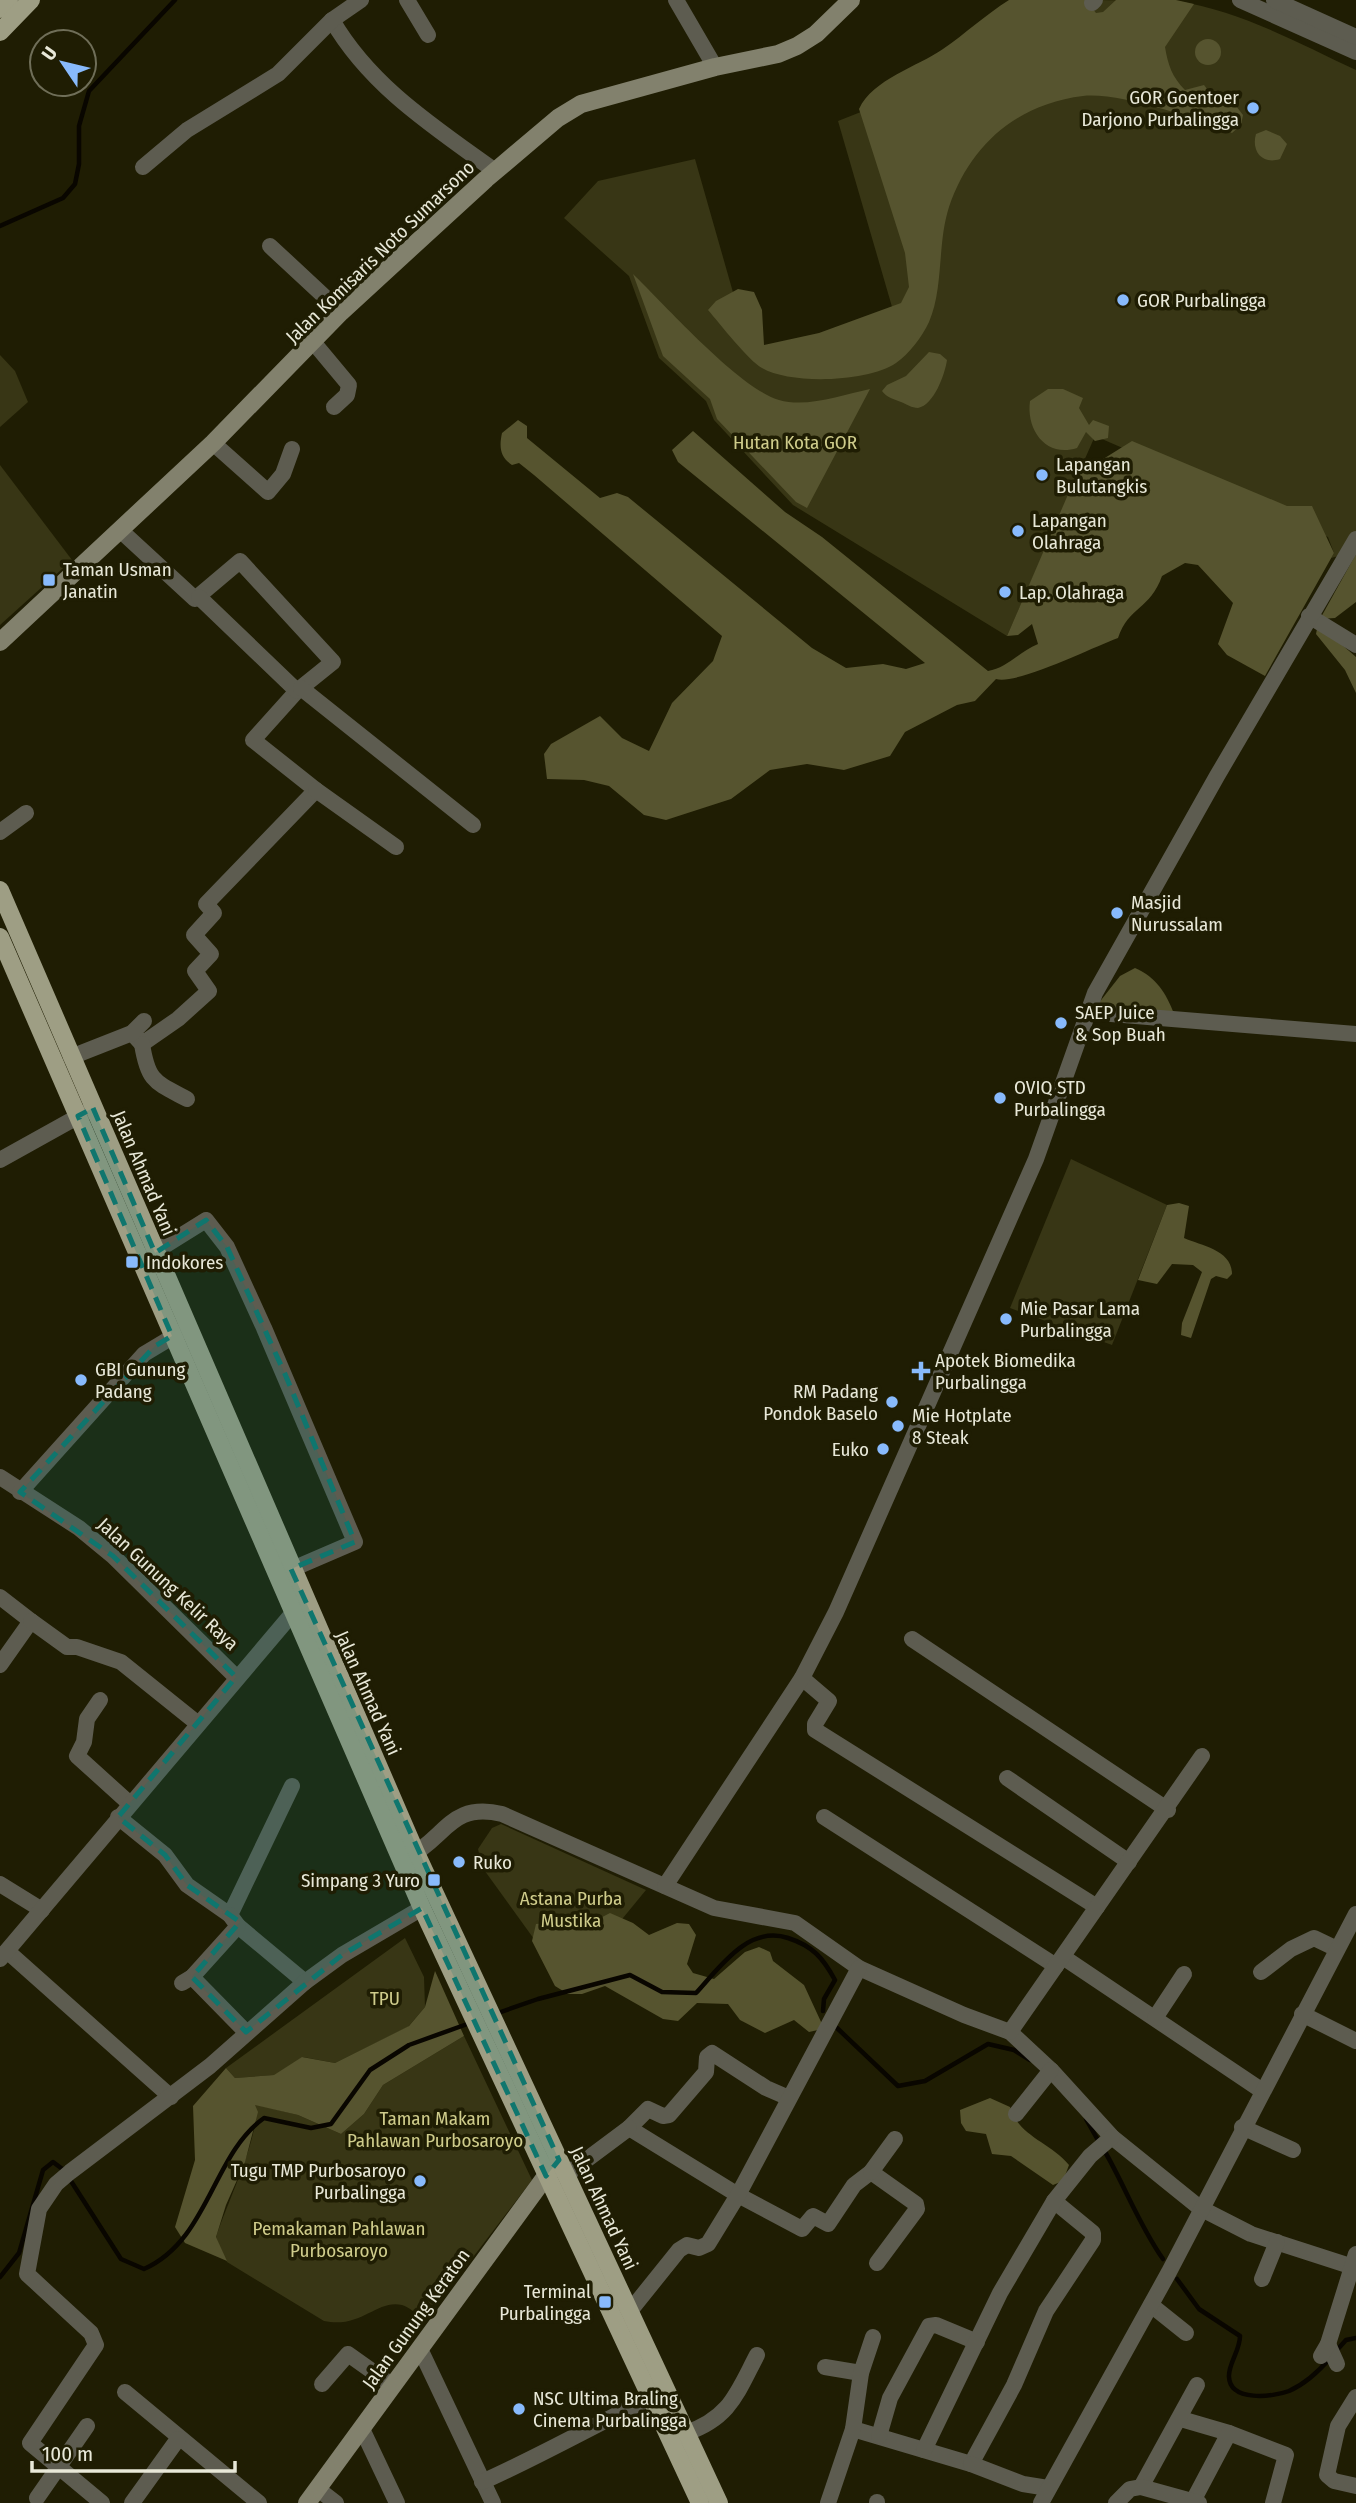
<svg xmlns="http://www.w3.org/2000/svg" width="1356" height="2503" font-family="'Fira Sans Condensed',sans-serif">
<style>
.green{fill:#383615}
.forest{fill:#56542f}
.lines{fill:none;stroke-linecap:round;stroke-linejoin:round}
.stream{stroke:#090600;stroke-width:4.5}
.street{stroke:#5d5c50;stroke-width:16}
.secondary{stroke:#82816d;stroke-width:18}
.primary{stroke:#9e9e84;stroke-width:18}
.marked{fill:#0f766e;fill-opacity:0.2;stroke:#0f766e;stroke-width:5;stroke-dasharray:14 9;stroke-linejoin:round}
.poi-dot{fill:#88bafc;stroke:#1f1d03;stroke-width:2.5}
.labels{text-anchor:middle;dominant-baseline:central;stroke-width:7;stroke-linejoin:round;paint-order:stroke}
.poi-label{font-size:19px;fill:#e8e8d8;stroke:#1f1d03;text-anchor:start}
.street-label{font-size:19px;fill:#e8e8d8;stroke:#1f1d03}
.park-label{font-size:19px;fill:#cfcc8b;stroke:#1f1d03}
</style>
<rect width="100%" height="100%" fill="#1f1d03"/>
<g class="green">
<path d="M1039 0C1079 0 1139 0 1177 1 1241 11 1298 43 1356 70V531L1342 555 1331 558 1334 553 1328 537 1095 436 1007 636 793 505 714 420 706 401 659 358 629 276 564 218 598 181 695 159 752 359 897 324 838 121 909 93Z"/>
<polygon points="0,355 15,371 28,402 0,427"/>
<polygon points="0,465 72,560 0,625"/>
<polygon points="1071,1159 1167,1205 1112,1345 1010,1308"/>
<polygon points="501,1824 646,1890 572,1980 552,1964 482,1867 478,1849 492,1828"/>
<polygon points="405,1938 424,1977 425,2007 408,2027 335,2063 303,2057 275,2075 235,2078 226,2068"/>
<path d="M464 2036 532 2180 425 2320C418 2315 409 2307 402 2305 377 2299 361 2329 324 2321L227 2262 216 2238C224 2210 265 2126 254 2104L298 2115 341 2134 364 2114 383 2085Z"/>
</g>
<g class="forest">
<path d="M1009 0H1086L1096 13 1103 12 1116 0H1176L1194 4 1165 47C1168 65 1172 77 1185 90L1204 85 1219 105 1236 106 1243 115 1241 125 1232 133C1197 119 1120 92 1083 96 1017 104 970 145 949 207 937 244 944 287 929 322 922 337 909 354 896 363 868 382 791 385 762 368 748 360 720 324 708 310L716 301 738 289 754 292 762 310 764 345 819 333 901 303 909 287 905 253 859 109C873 79 917 67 943 49 965 34 985 15 1009 0Z"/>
<circle cx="1208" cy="52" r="13"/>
<path d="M1266 130 1280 136 1287 144 1280 159C1262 165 1251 151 1256 134Z"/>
<path d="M633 274C665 305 740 389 779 400 807 408 842 395 870 389L807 508 796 502 717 419 710 399 663 356Z"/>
<path d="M929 352 940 354 947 360C945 374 934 405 918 408 912 408 906 404 901 402 894 399 887 398 882 391L887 385 906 376Z"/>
<path d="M1048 389H1063L1083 398 1079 408 1089 425 1093 420 1109 426 1108 438 1095 441 1086 432 1077 448C1046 458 1026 430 1030 401Z"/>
<path d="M518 420 527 426V438L600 498 617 493 628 497 812 648 846 668 883 664 906 669 925 663 678 462 672 450 693 431 785 512 822 537 988 671C1007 668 1020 651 1038 644L1032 624 1018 635 1007 636 1076 476 1132 441 1287 506H1312L1334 553 1265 676 1227 655 1218 644 1233 603 1198 565 1185 563 1162 576C1150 610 1129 606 1118 638 1093 647 1018 685 996 679L975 701 957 705 905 732 890 756 844 770 807 764 770 770 731 799 666 820 644 815 609 786 584 780 547 779 544 754 551 744 600 716 622 738 649 751 672 703 713 661 722 636 534 475 519 463 512 465C500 457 499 447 502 433Z"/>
<polygon points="1356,554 1356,602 1335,618 1320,619"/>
<polygon points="1317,629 1325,630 1356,657 1356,693 1345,670 1316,634"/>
<path d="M1135 968C1156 977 1166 993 1174 1014L1117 1022 1098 1004 1120 976Z"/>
<path d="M1179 1203 1189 1206 1184 1238C1202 1246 1232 1250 1232 1274L1227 1279 1216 1276 1211 1279 1191 1338 1181 1335 1182 1323 1202 1272 1193 1265 1172 1264 1157 1284 1138 1280 1167 1205Z"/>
<polygon points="610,1913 633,1923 649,1935 677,1923 689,1924 696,1935 687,1964 693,1973 714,1979 745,1952 759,1947 770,1952 773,1961 804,1985 822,2024 818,2030 809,2032 794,2020 765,2033 740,2020 728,2004 697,2003 678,2021 663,2019 605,1986 582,1994 568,1994 555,1986 532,1941 536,1924 555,1922 583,1927"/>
<polygon points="435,1971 464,2036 383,2085 364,2114 341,2134 298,2115 255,2105 258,2112 245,2162 226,2205 216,2237 227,2261 185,2243 175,2227 195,2160 193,2106 226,2068 235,2078 274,2075 302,2057 335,2063 409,2026 425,2007"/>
<path d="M990 2098 1010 2107C1019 2137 1050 2142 1069 2165L1063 2181 1053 2185 1011 2156 992 2154 986 2134 966 2131 961 2123 960 2110Z"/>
</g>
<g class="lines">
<g class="stream">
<polyline points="0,226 63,198 75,184 79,164 79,126 89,91 175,0"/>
<path d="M495 2014 538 1999 630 1975 662 1992 696 1993C720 1967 748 1925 788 1938 813 1946 823 1958 835 1980L824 1999 823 2011"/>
<polyline points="837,2028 898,2086 925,2081 988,2044 1014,2050 1030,2060"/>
<polyline points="1086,2119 1099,2142"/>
<path d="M1104 2150C1125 2186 1139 2225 1163 2259"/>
<path d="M69 2178 121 2259 144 2269C209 2240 212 2155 264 2118L311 2128 331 2124 370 2070 409 2045 470 2023"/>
<polyline points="0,2277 19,2253 43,2170 53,2162 65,2171"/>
<path d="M1177 2279 1199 2309 1240 2336C1240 2351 1228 2364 1229 2377 1230 2402 1273 2397 1289 2391 1305 2384 1320 2370 1331 2357"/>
<polyline points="1337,2350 1346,2340 1356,2338"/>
</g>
<g class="street">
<polyline points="407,0 428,35"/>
<polyline points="676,0 715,67"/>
<polyline points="1240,0 1356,52"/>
<polyline points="1274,0 1356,37"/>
<polyline points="1092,3 1095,0"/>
<path d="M332 20C370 86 434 127 495 171"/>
<polyline points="143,167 187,130 278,74 332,20 361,0"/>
<polyline points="270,246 341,312"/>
<polyline points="314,343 349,385 347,395 334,407"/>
<polyline points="213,443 268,492 283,474 292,449"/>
<polyline points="120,530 195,599 240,561 333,662 297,691 253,740 316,790 206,904 214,913 194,935 211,954 195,971 209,991 178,1019 142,1044 132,1033"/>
<polyline points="199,597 297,691"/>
<polyline points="1309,616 1356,645"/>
<polyline points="301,688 473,825"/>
<polyline points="316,790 396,847"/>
<polyline points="0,832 26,813"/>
<polyline points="1087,1012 1356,1034"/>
<path d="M142 1044C148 1082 155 1082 187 1099"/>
<polyline points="71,1057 132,1033 144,1021"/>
<polyline points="0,1160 88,1111"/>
<polyline points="145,1258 206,1220 227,1247 264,1328 355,1542 283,1573"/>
<polyline points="0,1477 79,1528 113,1556 236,1677"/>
<polyline points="20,1492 144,1354 184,1330"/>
<polyline points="0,1597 31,1621 0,1665"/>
<polyline points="31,1621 67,1647 77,1647 121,1662 197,1723"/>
<polyline points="912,1639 1168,1810"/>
<polyline points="802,1678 829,1701 815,1724 815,1730 1097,1907"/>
<polyline points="100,1700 87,1719 84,1742 77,1756 129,1803"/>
<polyline points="1007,1778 1129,1862"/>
<polyline points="118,1817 165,1855 187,1885 230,1915 292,1786"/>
<polyline points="824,1817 1056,1966"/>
<path d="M407 1858C447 1837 450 1802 502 1814L714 1908 795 1923 859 1968 964 2015 1010 2032 1051 2070 1112 2137 1200 2208 1251 2234 1356 2268"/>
<polyline points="0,1884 42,1910"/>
<polyline points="665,1886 802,1678 836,1612 1036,1159 1095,993 1217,776 1356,539"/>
<polyline points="238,1926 305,1982"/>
<polyline points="7,1951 171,2097"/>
<polyline points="1063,1957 1261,2090"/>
<polyline points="0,1959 292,1614"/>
<polyline points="1261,1972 1291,1949 1314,1938 1337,1949"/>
<polyline points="192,1977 246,2032"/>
<polyline points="182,1983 192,1977 238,1926 230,1915"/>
<polyline points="1302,2014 1356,2041"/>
<polyline points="1155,2018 1184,1974"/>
<polyline points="1010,2032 1202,1756"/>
<polyline points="789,2098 766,2088 712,2053 707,2057 706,2072 669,2115 663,2116 648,2109 629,2128 738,2195 802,2229 813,2216 828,2224 854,2185 871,2172 916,2204 917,2209 877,2263"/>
<polyline points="1016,2114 1051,2070"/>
<polyline points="1242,2127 1293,2150"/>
<polyline points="871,2172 895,2139"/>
<polyline points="566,2175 629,2128"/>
<polyline points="1262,2279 1277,2242"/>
<polyline points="1151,2305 1186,2333"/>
<polyline points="630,2311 679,2250 687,2245 699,2248 708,2244 738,2195 859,1968"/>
<polyline points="1328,2344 1337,2364"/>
<polyline points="420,2349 493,2503"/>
<polyline points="1321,2356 1328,2344 1356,2254"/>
<polyline points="825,2367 861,2373"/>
<polyline points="322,2384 348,2354 393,2386"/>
<polyline points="125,2392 259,2503"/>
<polyline points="1356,2397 1338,2426 1327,2475 1334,2481 1356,2486"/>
<polyline points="1181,2419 1229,2433"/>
<polyline points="362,2429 397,2503"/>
<polyline points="853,2429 971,2464 1014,2385 1046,2311 1093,2240 1093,2233 1054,2201"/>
<path d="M686 2433C730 2418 737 2393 757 2355"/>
<polyline points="879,2436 890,2398 929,2326 936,2325 977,2342"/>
<polyline points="924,2450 1000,2293 1054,2201 1090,2156 1112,2137"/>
<polyline points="971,2464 1023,2484 1048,2488"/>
<path d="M482 2482C540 2456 593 2426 650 2398"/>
<polyline points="1141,2487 1197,2385"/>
<polyline points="318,2489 336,2503"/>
<polyline points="37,2498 87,2426"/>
<polyline points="1193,2501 1229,2433 1286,2455 1273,2503"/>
<polyline points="102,2503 30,2443 96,2345 91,2333 27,2274 39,2209 56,2184 70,2172 210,2066 305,1982 342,1955 422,1908"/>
<polyline points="132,2503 178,2439"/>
<polyline points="828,2503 853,2429 861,2373 873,2337"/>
<polyline points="877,2503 877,2502"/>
<polyline points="1041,2503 1169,2272 1356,1914"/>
<polyline points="1116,2503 1130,2489 1141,2487 1199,2503"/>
</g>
<g class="secondary">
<polyline points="0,642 213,443 341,312 486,179 558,118 581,104 715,67 778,54 797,46 816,34 851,0"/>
<polyline points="307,2503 554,2165"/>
</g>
<g class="primary">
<polyline points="0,9 9,0"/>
<polyline points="0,32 31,0"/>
<polyline points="0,890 416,1853 719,2503"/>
<polyline points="0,937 422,1908 700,2503"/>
</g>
</g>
<path class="marked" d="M93 1108 155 1253 206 1220 227 1247 285 1374 355 1542 291 1569 559 2160 546 2176 422 1908 342 1955 246 2032 192 1977 240 1922 187 1885 165 1855 118 1817 236 1677 113 1556 20 1492 155 1346 172 1336 78 1116Z"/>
<g class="poi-dot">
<circle cx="1253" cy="108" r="7"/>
<circle cx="1123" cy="300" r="7"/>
<circle cx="1042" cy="475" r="7"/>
<circle cx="1018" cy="531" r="7"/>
<rect x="42" y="573" width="14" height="14" rx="3.5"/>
<circle cx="1005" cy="592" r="7"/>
<circle cx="1117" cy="913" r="7"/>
<circle cx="1061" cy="1023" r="7"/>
<circle cx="1000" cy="1098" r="7"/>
<rect x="125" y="1255" width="14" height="14" rx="3.5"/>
<circle cx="1006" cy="1319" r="7"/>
<path d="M917.5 1360.5h7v7h7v7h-7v7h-7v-7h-7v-7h7z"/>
<circle cx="81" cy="1380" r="7"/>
<circle cx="892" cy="1402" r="7"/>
<circle cx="898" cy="1426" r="7"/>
<circle cx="883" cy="1449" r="7"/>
<circle cx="459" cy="1862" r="7"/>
<rect x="427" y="1873" width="14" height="14" rx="3.5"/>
<circle cx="420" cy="2181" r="7"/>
<rect x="598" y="2295" width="14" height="14" rx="3.5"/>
<circle cx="519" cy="2409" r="7"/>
</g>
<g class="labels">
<g class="poi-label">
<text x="1239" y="97" text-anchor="end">GOR Goentoer<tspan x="1239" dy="22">Darjono Purbalingga</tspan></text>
<text x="1137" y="300">GOR Purbalingga</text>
<text x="1056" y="464">Lapangan<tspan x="1056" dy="22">Bulutangkis</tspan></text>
<text x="1032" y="520">Lapangan<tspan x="1032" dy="22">Olahraga</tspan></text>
<text x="63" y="569">Taman Usman<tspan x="63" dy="22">Janatin</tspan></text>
<text x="1019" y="592">Lap. Olahraga</text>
<text x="1131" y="902">Masjid<tspan x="1131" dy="22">Nurussalam</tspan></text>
<text x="1075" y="1012">SAEP Juice<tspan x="1075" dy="22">&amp; Sop Buah</tspan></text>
<text x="1014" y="1087">OVIQ STD<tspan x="1014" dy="22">Purbalingga</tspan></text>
<text x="146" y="1262">Indokores</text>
<text x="1020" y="1308">Mie Pasar Lama<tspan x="1020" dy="22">Purbalingga</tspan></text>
<text x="935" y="1360">Apotek Biomedika<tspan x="935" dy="22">Purbalingga</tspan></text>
<text x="95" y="1369">GBI Gunung<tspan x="95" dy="22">Padang</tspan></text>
<text x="878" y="1391" text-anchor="end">RM Padang<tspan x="878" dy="22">Pondok Baselo</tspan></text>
<text x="912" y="1415">Mie Hotplate<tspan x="912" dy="22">8 Steak</tspan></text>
<text x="869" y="1449" text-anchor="end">Euko</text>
<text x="473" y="1862">Ruko</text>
<text x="420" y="1880" text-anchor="end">Simpang 3 Yuro</text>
<text x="406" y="2170" text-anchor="end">Tugu TMP Purbosaroyo<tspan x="406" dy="22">Purbalingga</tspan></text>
<text x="591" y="2291" text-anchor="end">Terminal<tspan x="591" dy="22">Purbalingga</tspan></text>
<text x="533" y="2398">NSC Ultima Braling<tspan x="533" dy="22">Cinema Purbalingga</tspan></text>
</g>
<g class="street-label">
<text transform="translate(380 252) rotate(-44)">Jalan Komisaris Noto Sumarsono</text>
<text transform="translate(144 1173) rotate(67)">Jalan Ahmad Yani</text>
<text transform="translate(168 1584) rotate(43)">Jalan Gunung Kelir Raya</text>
<text transform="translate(368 1693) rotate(66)">Jalan Ahmad Yani</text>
<text transform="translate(604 2208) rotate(65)">Jalan Ahmad Yani</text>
<text transform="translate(416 2319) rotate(-54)">Jalan Gunung Keraton</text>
</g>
<g class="park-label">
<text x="795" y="442">Hutan Kota GOR</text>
<text x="571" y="1898">Astana Purba<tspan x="571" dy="22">Mustika</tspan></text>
<text x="385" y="1998">TPU</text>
<text x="435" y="2118">Taman Makam<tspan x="435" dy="22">Pahlawan Purbosaroyo</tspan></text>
<text x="339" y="2228">Pemakaman Pahlawan<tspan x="339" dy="22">Purbosaroyo</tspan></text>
</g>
</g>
<g transform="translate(63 63) rotate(305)"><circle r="33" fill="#1f1d03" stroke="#6f6e58" stroke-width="2"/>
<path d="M0-5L12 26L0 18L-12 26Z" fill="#88bafc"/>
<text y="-10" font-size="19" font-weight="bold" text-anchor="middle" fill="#e8e8d8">U</text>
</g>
<path d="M32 2461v10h203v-10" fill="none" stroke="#e8e8d8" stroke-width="3.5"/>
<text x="42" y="2461" font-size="21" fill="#e8e8d8" stroke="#1f1d03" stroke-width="5" paint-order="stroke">100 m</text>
</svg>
